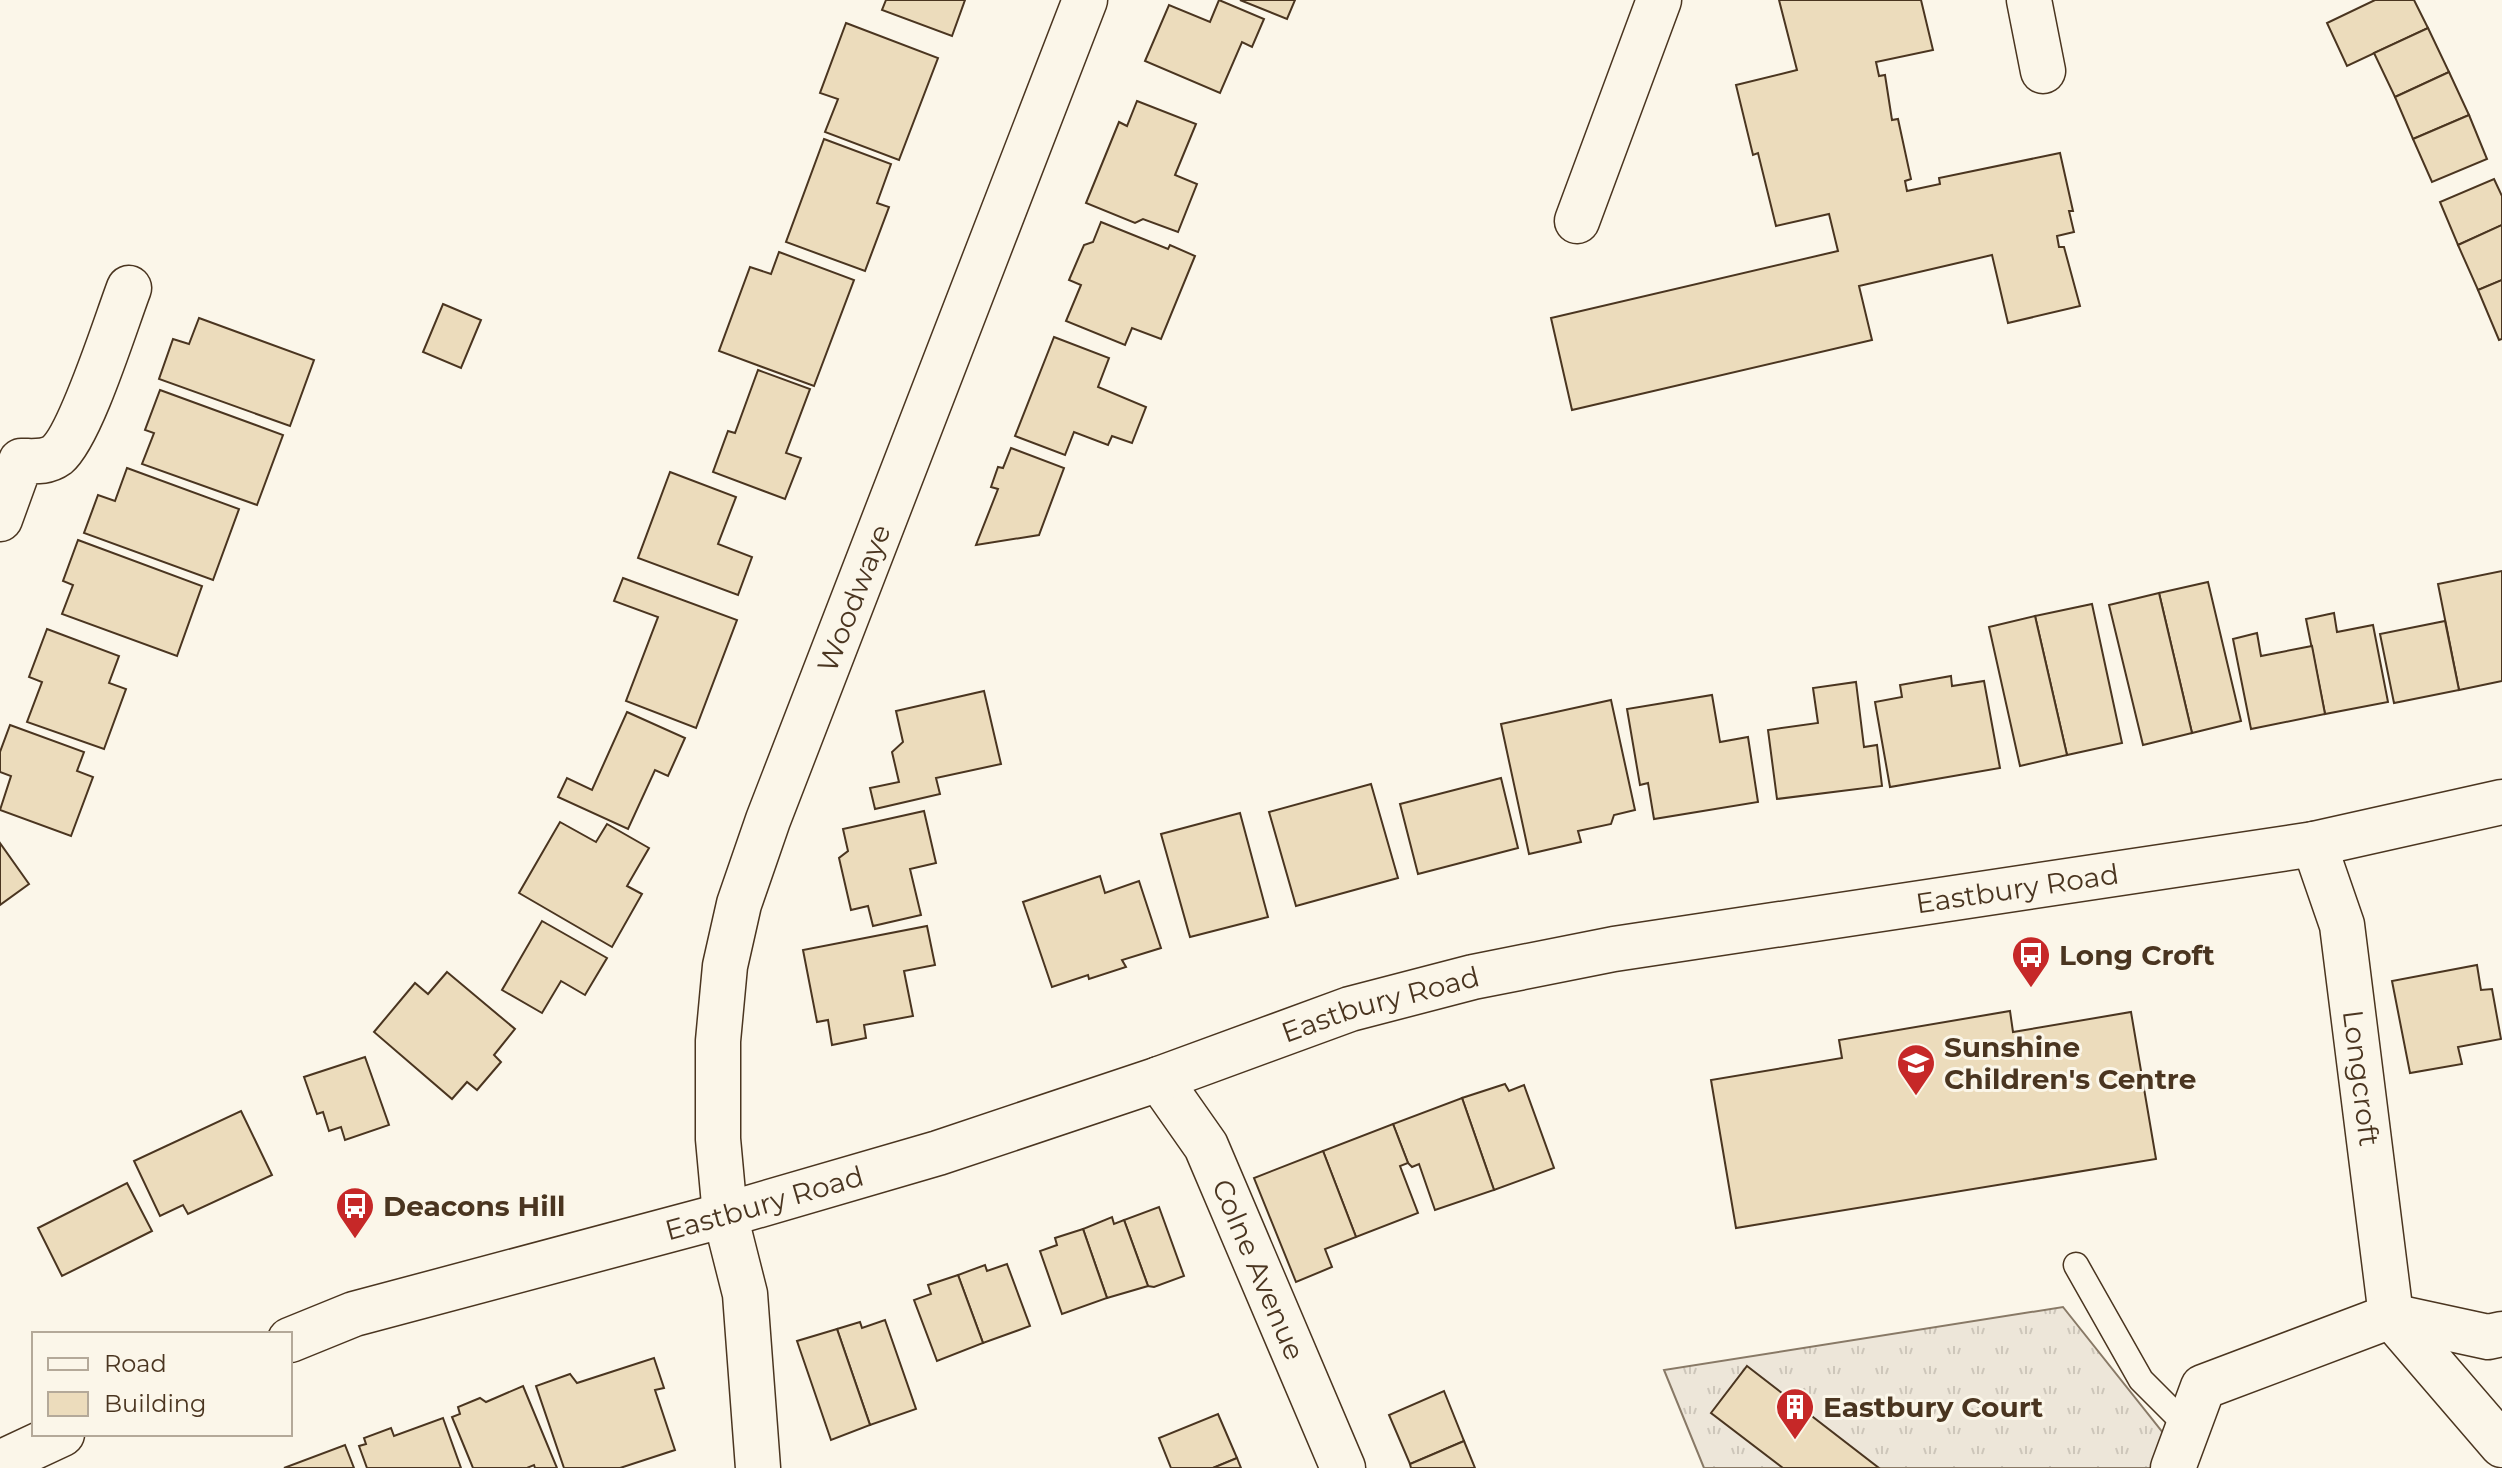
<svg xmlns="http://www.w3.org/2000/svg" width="2502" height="1468" font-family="Montserrat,sans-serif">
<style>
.grass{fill:url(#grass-tufts);stroke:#887966;stroke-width:2}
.building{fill:#ecdcbc;stroke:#4a3520;stroke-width:2}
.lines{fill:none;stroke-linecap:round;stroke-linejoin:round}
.lane-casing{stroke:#4a3520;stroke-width:27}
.street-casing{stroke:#4a3520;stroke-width:47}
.primary-casing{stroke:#4a3520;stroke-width:47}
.lane{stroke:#fbf6e9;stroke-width:24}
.street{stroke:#fbf6e9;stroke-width:44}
.primary{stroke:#fbf6e9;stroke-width:44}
.labels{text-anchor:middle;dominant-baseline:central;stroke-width:6;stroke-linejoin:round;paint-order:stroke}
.street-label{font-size:28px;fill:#4a3520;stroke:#fbf6e9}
.poi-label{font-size:28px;font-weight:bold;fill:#4a3520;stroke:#fbf6e9;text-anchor:start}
</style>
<defs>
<pattern id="grass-tufts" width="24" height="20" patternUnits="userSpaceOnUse" patternTransform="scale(2)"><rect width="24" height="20" fill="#ede6d9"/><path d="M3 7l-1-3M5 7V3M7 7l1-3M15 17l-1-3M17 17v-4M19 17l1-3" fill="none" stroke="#cdc6ba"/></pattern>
</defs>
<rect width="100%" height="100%" fill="#fbf6e9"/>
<polygon class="grass" points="2063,1307 2191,1468 1704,1468 1664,1370"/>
<g class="building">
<polygon points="886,0 965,0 952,36 882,10"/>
<polygon points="1219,0 1264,19 1252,47 1242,42 1220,93 1145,61 1169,5 1210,22"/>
<polygon points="1240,0 1295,0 1287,19"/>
<polygon points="1779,0 1921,0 1933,50 1876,62 1879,76 1885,75 1892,120 1898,119 1911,179 1905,181 1907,191 1940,184 1939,178 2060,153 2073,211 2069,211 2074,232 2057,236 2059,247 2064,247 2080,306 2008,323 1992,255 1859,286 1872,340 1572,410 1551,318 1838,251 1829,214 1776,226 1758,153 1753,155 1736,85 1797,70"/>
<polygon points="2375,0 2414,0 2428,28 2347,66 2327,23"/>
<polygon points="846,23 938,58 899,160 825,132 838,99 820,93"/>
<polygon points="2428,28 2449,72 2395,97 2374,53"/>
<polygon points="2449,72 2469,115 2413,139 2395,97"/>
<polygon points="1137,101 1196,124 1175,175 1197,184 1178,232 1143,219 1135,223 1086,203 1119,122 1127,126"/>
<polygon points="2469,115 2487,159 2432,182 2413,139"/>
<polygon points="824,139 891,164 877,203 889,207 865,271 786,242"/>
<polygon points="2494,179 2502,196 2502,225 2458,245 2440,202"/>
<polygon points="1101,222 1168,249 1170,245 1195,256 1161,339 1132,328 1125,345 1066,321 1081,285 1069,280 1084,245 1093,242"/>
<polygon points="2502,225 2502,280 2478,290 2458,245"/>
<polygon points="779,252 854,280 814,386 719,351 750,267 771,274"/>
<polygon points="2502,280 2502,339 2499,340 2478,290"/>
<polygon points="443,304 481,320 461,368 423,352"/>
<polygon points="199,318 314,360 290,426 159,379 173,339 189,344"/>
<polygon points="1054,337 1109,358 1098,387 1146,407 1132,443 1112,436 1108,445 1074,432 1065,455 1015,436"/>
<polygon points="758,370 810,389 786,453 801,458 785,499 713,472 728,431 735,433"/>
<polygon points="160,390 283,435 257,505 142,464 154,433 145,430"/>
<polygon points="1011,448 1064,468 1039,535 976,545 998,489 991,487 998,467 1003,468"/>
<polygon points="127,468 239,509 213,580 84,533 98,495 115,501"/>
<polygon points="670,472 736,497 718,544 752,557 738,595 638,558"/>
<polygon points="78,540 202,586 177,656 62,614 73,585 63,581"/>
<polygon points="2502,571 2502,681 2459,690 2438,584"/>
<polygon points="623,578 737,620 696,728 626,701 658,617 614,601"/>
<polygon points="2208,582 2241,721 2192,733 2159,593"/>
<polygon points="2159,593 2192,733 2143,745 2109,605"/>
<polygon points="2092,604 2122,743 2067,755 2035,616"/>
<polygon points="2334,613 2337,632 2373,625 2388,702 2325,714 2306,619"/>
<polygon points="2035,616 2067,755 2020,766 1989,627"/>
<polygon points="2445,621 2459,690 2394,703 2380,634"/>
<polygon points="47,629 119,656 109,683 126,689 104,749 27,722 42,682 29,677"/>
<polygon points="2257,633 2261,656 2312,646 2325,714 2251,729 2233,639"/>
<polygon points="1951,676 1952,686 1984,681 2000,768 1890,787 1875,702 1902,697 1900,685"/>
<polygon points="1856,682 1864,747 1877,745 1882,786 1777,799 1768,730 1818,723 1813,688"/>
<polygon points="984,691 1001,764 936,778 940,794 875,809 870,788 899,782 892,752 903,742 896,711"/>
<polygon points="1712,695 1720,742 1748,737 1758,802 1654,819 1648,783 1640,785 1627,709"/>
<polygon points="1611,700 1635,810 1614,815 1611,824 1578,831 1581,842 1529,854 1501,724"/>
<polygon points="627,712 685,738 668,776 655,770 628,829 558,797 567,778 592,790"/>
<polygon points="10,725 84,752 77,771 93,777 71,836 0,810 11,776 0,772 0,752"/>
<polygon points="1501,778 1518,848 1418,874 1400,804"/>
<polygon points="1371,784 1398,878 1296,906 1269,812"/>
<polygon points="924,811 936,863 910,869 921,915 873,926 868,906 851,910 839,858 848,851 843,829"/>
<polygon points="1240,813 1268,917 1190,937 1161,834"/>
<polygon points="560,822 596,842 607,824 649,848 627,886 642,894 612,947 519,893"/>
<polygon points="0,843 29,884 0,905"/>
<polygon points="1100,876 1105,893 1139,881 1161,948 1122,960 1126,967 1089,979 1088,975 1052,987 1023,902"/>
<polygon points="542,921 607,958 585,995 561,981 542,1013 502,990"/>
<polygon points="927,926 935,965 904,971 913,1016 864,1025 866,1038 832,1045 828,1020 817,1022 803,950"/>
<polygon points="2477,965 2481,990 2492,989 2501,1039 2458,1047 2462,1064 2410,1073 2392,981"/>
<polygon points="447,972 515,1029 494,1055 501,1062 477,1090 467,1082 452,1099 374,1032 415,983 428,994"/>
<polygon points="2010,1011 2013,1032 2131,1012 2156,1159 1736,1228 1711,1080 1842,1058 1839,1040"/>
<polygon points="365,1057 389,1125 345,1140 341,1127 329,1131 323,1112 317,1114 304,1077"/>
<polygon points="1505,1084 1509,1091 1524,1085 1554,1168 1494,1190 1462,1098"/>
<polygon points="1462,1098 1494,1190 1435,1210 1419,1164 1412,1167 1408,1163 1393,1124"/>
<polygon points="241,1111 272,1175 188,1214 183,1205 160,1216 134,1161"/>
<polygon points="1393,1124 1408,1163 1400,1166 1418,1213 1356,1237 1323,1151"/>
<polygon points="1323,1151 1356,1237 1325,1249 1332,1267 1296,1282 1254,1178"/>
<polygon points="127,1183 152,1231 62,1276 38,1228"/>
<polygon points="1159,1207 1184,1276 1154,1287 1148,1286 1124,1220"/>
<polygon points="1112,1217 1114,1224 1124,1220 1148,1286 1107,1298 1083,1229"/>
<polygon points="1083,1229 1107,1298 1062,1314 1040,1251 1057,1245 1055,1238"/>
<polygon points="1007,1264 1030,1326 983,1343 958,1275 985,1265 987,1271"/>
<polygon points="958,1275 983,1343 937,1361 914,1300 931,1294 928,1285"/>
<polygon points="885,1320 916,1409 870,1425 837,1329 860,1322 862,1328"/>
<polygon points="837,1329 870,1425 831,1440 797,1341"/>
<polygon points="654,1358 664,1388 655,1390 675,1450 620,1468 564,1468 536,1386 570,1374 577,1383"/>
<polygon points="1747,1366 1879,1468 1783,1468 1711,1413"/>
<polygon points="523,1386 557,1468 535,1468 534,1465 527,1468 473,1468 452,1417 460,1414 458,1407 480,1398 486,1402"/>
<polygon points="1444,1391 1464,1441 1410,1464 1389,1415"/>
<polygon points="1218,1414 1237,1458 1213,1468 1171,1468 1159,1438"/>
<polygon points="443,1418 461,1468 367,1468 359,1446 366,1444 364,1438 391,1428 394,1436"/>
<polygon points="1464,1441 1475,1468 1411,1468 1410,1464"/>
<polygon points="345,1445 354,1468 284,1468"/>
<polygon points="1237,1458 1241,1468 1213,1468"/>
</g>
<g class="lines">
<g class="lane-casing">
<polyline id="lane" points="2076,1265 2141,1380 2188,1427"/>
</g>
<g class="street-casing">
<g id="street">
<polyline points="2029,0 2043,71"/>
<polyline points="1577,221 1659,0"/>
<path d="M0 519 21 461C34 461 46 463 57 455 81 435 116 322 129 288"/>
<path id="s1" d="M2314 844 2342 925 2391 1316 2502 1445"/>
<path id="s2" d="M1159 1079 1206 1146 1343 1468"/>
<path id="s3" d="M758 1468 745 1294 725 1215 718 1139V1041L725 966 739 904 768 820 1085 0"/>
<polyline points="2173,1468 2203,1387 2391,1316 2488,1337 2502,1334"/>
</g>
</g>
<g class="primary-casing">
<g id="primary">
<path id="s4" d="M290 1340 354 1314 725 1215 938 1153 1159 1079 1350 1009 1473 977 1614 949 2314 844 2502 802"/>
<polyline points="0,1463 62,1434"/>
</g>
</g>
<use href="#lane" class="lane"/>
<use href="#street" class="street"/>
<use href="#primary" class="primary"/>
</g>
<defs>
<g id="bus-pin" transform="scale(2)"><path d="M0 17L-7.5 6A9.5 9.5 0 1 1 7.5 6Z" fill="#c62828" stroke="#fbf6e9"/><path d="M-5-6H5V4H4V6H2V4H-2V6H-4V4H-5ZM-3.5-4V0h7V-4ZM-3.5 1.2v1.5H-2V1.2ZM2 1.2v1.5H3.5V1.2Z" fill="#fff"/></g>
<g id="school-pin" transform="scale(2)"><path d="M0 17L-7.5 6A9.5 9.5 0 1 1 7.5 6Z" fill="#c62828" stroke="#fbf6e9"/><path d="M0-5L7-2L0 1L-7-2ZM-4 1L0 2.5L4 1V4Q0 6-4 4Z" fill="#fff"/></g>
<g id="building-pin" transform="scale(2)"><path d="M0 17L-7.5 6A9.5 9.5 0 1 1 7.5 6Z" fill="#c62828" stroke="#fbf6e9"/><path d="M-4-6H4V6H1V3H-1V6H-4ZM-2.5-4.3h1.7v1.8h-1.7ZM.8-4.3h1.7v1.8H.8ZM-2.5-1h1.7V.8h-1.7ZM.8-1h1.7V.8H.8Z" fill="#fff"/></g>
</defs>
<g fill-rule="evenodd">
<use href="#bus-pin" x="2031" y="955"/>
<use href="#school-pin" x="1916" y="1063"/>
<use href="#bus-pin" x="355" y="1206"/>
<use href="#building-pin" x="1795" y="1407"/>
</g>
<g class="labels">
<g class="street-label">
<text stroke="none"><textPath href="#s3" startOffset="896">Woodwaye</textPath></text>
<text stroke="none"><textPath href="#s4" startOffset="1790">Eastbury Road</textPath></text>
<text stroke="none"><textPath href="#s4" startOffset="1142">Eastbury Road</textPath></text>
<text stroke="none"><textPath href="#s1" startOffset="240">Longcroft</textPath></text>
<text stroke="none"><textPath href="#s4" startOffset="494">Eastbury Road</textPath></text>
<text stroke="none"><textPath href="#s2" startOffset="216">Colne Avenue</textPath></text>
</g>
<g class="poi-label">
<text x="2059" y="955">Long Croft</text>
<text x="1944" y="1047">Sunshine<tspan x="1944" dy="32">Children's Centre</tspan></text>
<text x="383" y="1206">Deacons Hill</text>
<text x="1823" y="1407">Eastbury Court</text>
</g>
</g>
<rect x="32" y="1332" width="260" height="104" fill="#fbf6e9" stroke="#b4a999" stroke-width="2"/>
<rect x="48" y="1358" width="40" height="12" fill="#fbf6e9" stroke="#b4a999" stroke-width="2"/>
<text x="104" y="1372" font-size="24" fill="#4a3520">Road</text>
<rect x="48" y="1392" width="40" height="24" fill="#ecdcbc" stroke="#b4a999" stroke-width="2"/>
<text x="104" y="1412" font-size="24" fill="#4a3520">Building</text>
</svg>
